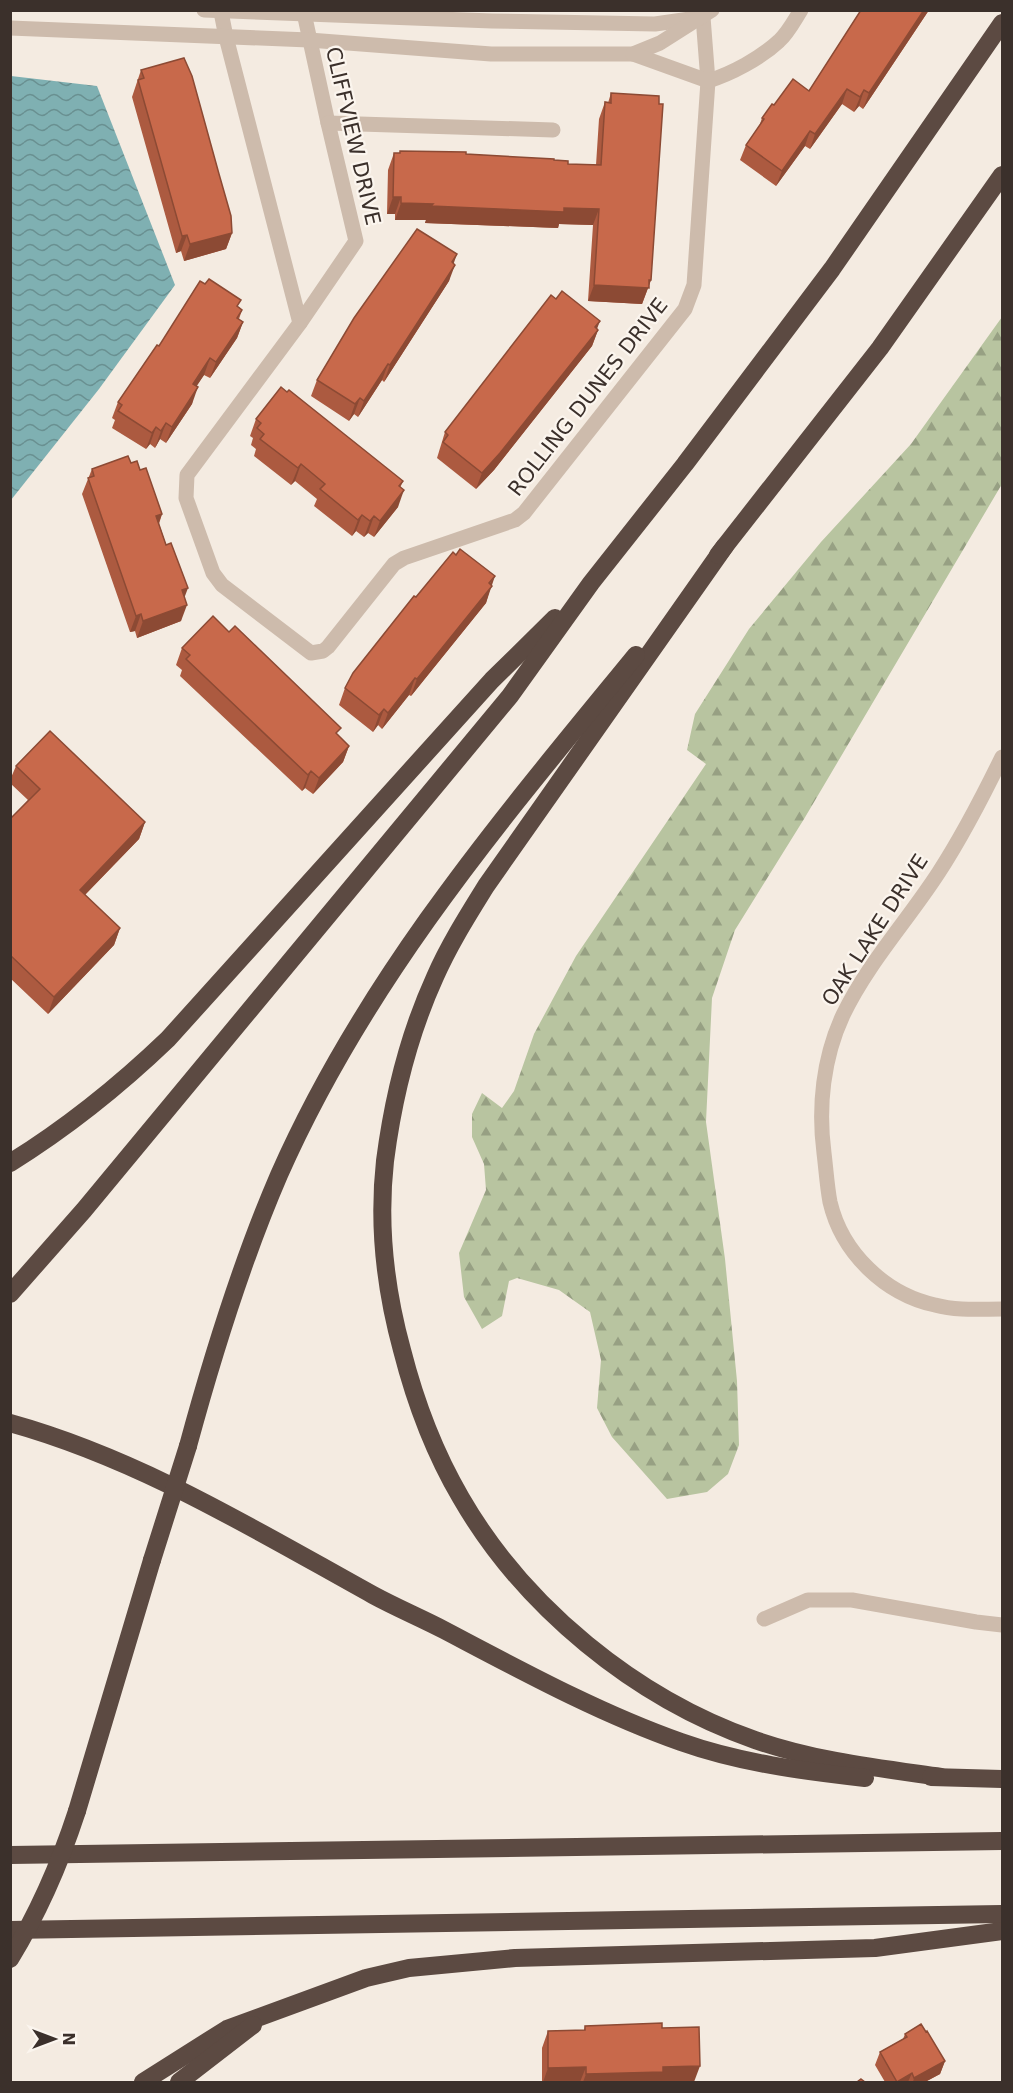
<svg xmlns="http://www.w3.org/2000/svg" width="1013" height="2093" font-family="'DejaVu Sans',sans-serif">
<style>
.forest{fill:url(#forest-firs)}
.water{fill:url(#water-waves)}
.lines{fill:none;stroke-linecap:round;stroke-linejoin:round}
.minor{stroke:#cdbbac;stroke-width:15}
.motorway{stroke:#5c4a42;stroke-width:18}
.motorway-bridge{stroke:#5c4a42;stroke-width:18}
.wall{fill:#ac5a40}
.shaded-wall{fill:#8c4a34}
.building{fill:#c8694b;stroke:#8c4a34;stroke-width:1.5}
.labels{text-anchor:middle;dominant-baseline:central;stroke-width:4.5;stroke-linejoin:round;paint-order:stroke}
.street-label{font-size:21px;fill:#3b302b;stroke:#fbf5ee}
</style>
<defs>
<pattern id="forest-firs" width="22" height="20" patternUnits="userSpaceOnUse" patternTransform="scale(1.5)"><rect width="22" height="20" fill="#b8c4a0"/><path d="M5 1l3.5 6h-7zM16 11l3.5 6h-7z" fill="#97a083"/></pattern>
<pattern id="water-waves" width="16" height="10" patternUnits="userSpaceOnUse" patternTransform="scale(1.5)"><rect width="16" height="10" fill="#7fb0b2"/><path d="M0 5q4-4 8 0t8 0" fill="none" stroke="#699091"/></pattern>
</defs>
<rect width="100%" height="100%" fill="#f4ebe1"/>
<polygon class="forest" points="1002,317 1002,484 804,819 735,930 712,998 706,1122 725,1259 737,1381 739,1445 728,1474 707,1492 667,1499 612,1437 597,1408 601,1360 590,1312 559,1290 517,1278 509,1281 502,1316 482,1329 464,1297 459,1253 486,1190 484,1164 472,1137 472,1114 482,1093 502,1108 514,1091 534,1034 576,956 706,764 687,750 695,714 749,629 821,542 911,444"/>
<polygon class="water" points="11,76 97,86 175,285 99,389 11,500"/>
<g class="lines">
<g class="minor">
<polyline points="204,10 492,21 655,24 697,18"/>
<polyline points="221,12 226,37 300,323"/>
<polyline points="304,13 328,123 356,241 300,323 187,475 186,498 213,573 222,585 311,653 323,651 328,647 394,564 404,558 515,520 524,513 685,309 694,285 708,81 703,17"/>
<polyline points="10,28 309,40 491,54 633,54 660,43 712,10"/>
<path d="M633 54 708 81C731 74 761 58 779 41 788 33 794 21 801 10"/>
<polyline points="328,123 553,130"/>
<path d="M1002 757C983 796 963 835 939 872 908 920 868 963 843 1015 823 1058 818 1107 824 1153 826 1169 827 1186 830 1202 842 1253 885 1294 935 1305 957 1311 980 1309 1002 1309"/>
<polyline points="764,1619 808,1600 852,1600 976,1622 1002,1625"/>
</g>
<g class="motorway">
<path d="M725 546 486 886C468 915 449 945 435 977 409 1034 393 1099 385 1161 378 1224 385 1288 402 1350 415 1401 434 1452 461 1498 524 1607 635 1698 755 1740 815 1761 878 1768 941 1777"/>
<polyline points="718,555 880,348 1002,175"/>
<path d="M10 1163C68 1127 119 1086 168 1039L492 680 555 618"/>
<polyline points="10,1294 84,1210 510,696 591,583 685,464 832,269 1002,23"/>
<path d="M10 1423C140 1459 257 1531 373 1595 397 1608 421 1618 444 1630 522 1671 599 1713 681 1742 740 1763 803 1771 865 1778"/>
<path d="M188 1446C213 1354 241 1263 279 1175 366 978 501 820 636 655"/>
<polyline points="931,1777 1002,1779"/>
<polyline points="77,1811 152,1560"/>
<polyline points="10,1855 1002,1841"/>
<polyline points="10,1930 1002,1914"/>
<polyline points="143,2082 227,2029 366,1978 409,1968 515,1958 875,1948 1002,1931"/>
<polyline points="179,2082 253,2025"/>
</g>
<g class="motorway-bridge">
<polyline points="152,1560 188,1446"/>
<path d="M10 1959C39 1912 60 1863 77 1811"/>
</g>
</g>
<g class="wall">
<polygon points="861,10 929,10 863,109 859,106 854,112 842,104 810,149 805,146 776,186 740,160 746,145 759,127 762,118 774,105 809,91"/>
<polygon points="141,70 232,233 226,249 184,261 181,251 176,253 132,97"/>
<polygon points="611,93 651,280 642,304 588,301 593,225 559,224 558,228 425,223 426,220 395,220 395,214 387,214 388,170 394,153 400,153 400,151 466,154 554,160 568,164 596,165 599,119 605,102 608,103"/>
<polygon points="453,264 449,281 384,382 382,380 358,417 354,414 349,421 311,396 317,380"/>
<polygon points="239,307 242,310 239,319 243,322 237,338 210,378 204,375 196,386 192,404 166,443 160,439 155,448 150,444 146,449 112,428 115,420 112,418 118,402 159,346"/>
<polygon points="597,328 598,330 592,346 494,470 476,489 437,458 445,432"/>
<polygon points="256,419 403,481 400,488 398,507 374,537 368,533 364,537 356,531 352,536 314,506 317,499 295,481 291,485 254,456 256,449 251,445 253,438 250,436"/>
<polygon points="131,463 140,470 162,514 159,524 184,597 181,621 137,638 135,631 130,632 82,494 92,469"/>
<polygon points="491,585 486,603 411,696 409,695 382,729 378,725 373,732 339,705 345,688"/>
<polygon points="182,648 338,735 349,746 343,762 313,794 305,788 302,791 180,676 182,670 176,665"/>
<polygon points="16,766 145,822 139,839 85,895 120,928 114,945 48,1014 10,978 10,819 28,800 10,783 10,780"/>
<polygon points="585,2026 662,2028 694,2082 542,2082 542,2048 548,2031 584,2030"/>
<polygon points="905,2034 945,2061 940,2074 925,2082 885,2082 875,2065 880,2052 903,2039"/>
</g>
<g class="shaded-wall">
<polygon points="924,10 929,10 863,109 869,93"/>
<polygon points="847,89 842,104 810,149 815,134"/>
<polygon points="864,90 859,106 854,112 860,97"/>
<polygon points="810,131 805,146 776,186 782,171"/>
<polygon points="393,197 401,197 395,214 387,214"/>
<polygon points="401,203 564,208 599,209 593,225 559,224 558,228 425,223 426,220 395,220"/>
<polygon points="232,233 226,249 184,261 190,244"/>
<polygon points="187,235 181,251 176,253 182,236"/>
<polygon points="457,254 451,271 455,265 449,281 384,382 390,365"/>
<polygon points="651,280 642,304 588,301 594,285"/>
<polygon points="600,321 595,334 598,330 592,346 494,470 476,489 482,473"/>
<polygon points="243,322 237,338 210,378 216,362"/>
<polygon points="210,358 204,375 187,401 193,384"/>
<polygon points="388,364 382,380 358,417 364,401"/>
<polygon points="198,387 192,404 166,443 172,427"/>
<polygon points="360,398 354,414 349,421 355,404"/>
<polygon points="166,423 160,439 155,448 161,431"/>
<polygon points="156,427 150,444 146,449 152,433"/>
<polygon points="301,464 295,481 291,485 298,468"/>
<polygon points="404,490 398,507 374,537 380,521"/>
<polygon points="162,514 156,530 156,516"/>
<polygon points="362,515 356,531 352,536 358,520"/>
<polygon points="374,516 368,533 364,537 370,521"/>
<polygon points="495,576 486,603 411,696 417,679"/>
<polygon points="188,588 182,604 182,590"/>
<polygon points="187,605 181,621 137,638 143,621"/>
<polygon points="141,614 135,631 130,632 136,616"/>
<polygon points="415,678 409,695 382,729 388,713"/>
<polygon points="384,709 378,725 373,732 379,715"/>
<polygon points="349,746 343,762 313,794 319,778"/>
<polygon points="311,771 305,788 302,791 308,775"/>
<polygon points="145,822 139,839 74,906 80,890"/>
<polygon points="120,928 114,945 48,1014 54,997"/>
<polygon points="945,2061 940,2074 925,2082 913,2082 914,2078"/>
<polygon points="700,2066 694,2082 583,2082 586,2074 663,2067"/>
<polygon points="586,2067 580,2082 543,2082 548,2068"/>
<polygon points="912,2073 908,2082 896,2082 897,2082"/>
</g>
<g class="building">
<polygon points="861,10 924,10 869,93 864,90 860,97 847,89 815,134 810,131 782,171 746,145 764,119 762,118 772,104 774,105 793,79 809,91"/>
<polygon points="184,58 192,76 219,174 231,216 232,233 190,244 187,235 182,236 138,80 144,78 141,70"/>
<polygon points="611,93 659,96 659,104 663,104 651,280 649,280 649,288 594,285 599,209 564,208 564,212 431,206 433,204 401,203 401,197 393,197 394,153 400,153 400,151 466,152 466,154 554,159 554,160 568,161 568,164 601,165 605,102 611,103"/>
<polygon points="417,229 457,254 452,262 455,265 390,365 388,364 364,401 360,398 355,404 317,380 354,318"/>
<polygon points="209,279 241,300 237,306 242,310 237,318 243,322 216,362 210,358 193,384 198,387 172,427 166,423 161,431 156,427 152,433 118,411 122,405 118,402 157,345 159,346 200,281 205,284"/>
<polygon points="562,291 600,321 595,327 598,330 500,453 482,473 443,442 448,435 445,432 551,295 556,299"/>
<polygon points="281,387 287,392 289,390 403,481 399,486 404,490 380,521 374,516 370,521 362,515 358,520 320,489 325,484 301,464 298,468 260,439 264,434 257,428 261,423 256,419"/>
<polygon points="128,456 131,463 137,461 140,470 146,468 162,514 156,516 166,545 171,543 188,588 182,590 187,605 143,621 141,614 136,616 88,478 94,476 92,469"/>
<polygon points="460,549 495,576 489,583 492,586 417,679 415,678 388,713 384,709 379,715 345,688 353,673 414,596 416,597 453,552 456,555"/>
<polygon points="213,616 229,632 235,626 341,728 336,733 349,746 319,778 311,771 308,775 186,659 190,655 182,648"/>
<polygon points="50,731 145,822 80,890 120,928 54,997 10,955 10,819 40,789 16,766"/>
<polygon points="662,2023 662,2028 699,2027 700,2066 663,2067 663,2072 586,2074 586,2067 548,2068 548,2031 585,2030 585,2026"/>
<polygon points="921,2024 926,2032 927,2031 945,2061 914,2078 912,2073 897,2082 880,2052 907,2037 905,2034"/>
<polygon points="861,2079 865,2082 857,2082"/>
</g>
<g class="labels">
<g class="street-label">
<text transform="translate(353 136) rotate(77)">CLIFFVIEW DRIVE</text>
<text transform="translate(588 397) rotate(-52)">ROLLING DUNES DRIVE</text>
<text transform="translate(875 930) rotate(-57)">OAK LAKE DRIVE</text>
</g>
</g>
<rect width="1013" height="2093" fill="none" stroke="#3b302b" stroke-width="24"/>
<g transform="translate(54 2039) rotate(90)" stroke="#fbf5ee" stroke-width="4.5" paint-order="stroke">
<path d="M0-4.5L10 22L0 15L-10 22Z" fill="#3b302b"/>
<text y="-9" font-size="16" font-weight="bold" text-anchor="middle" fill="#3b302b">N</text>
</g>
</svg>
